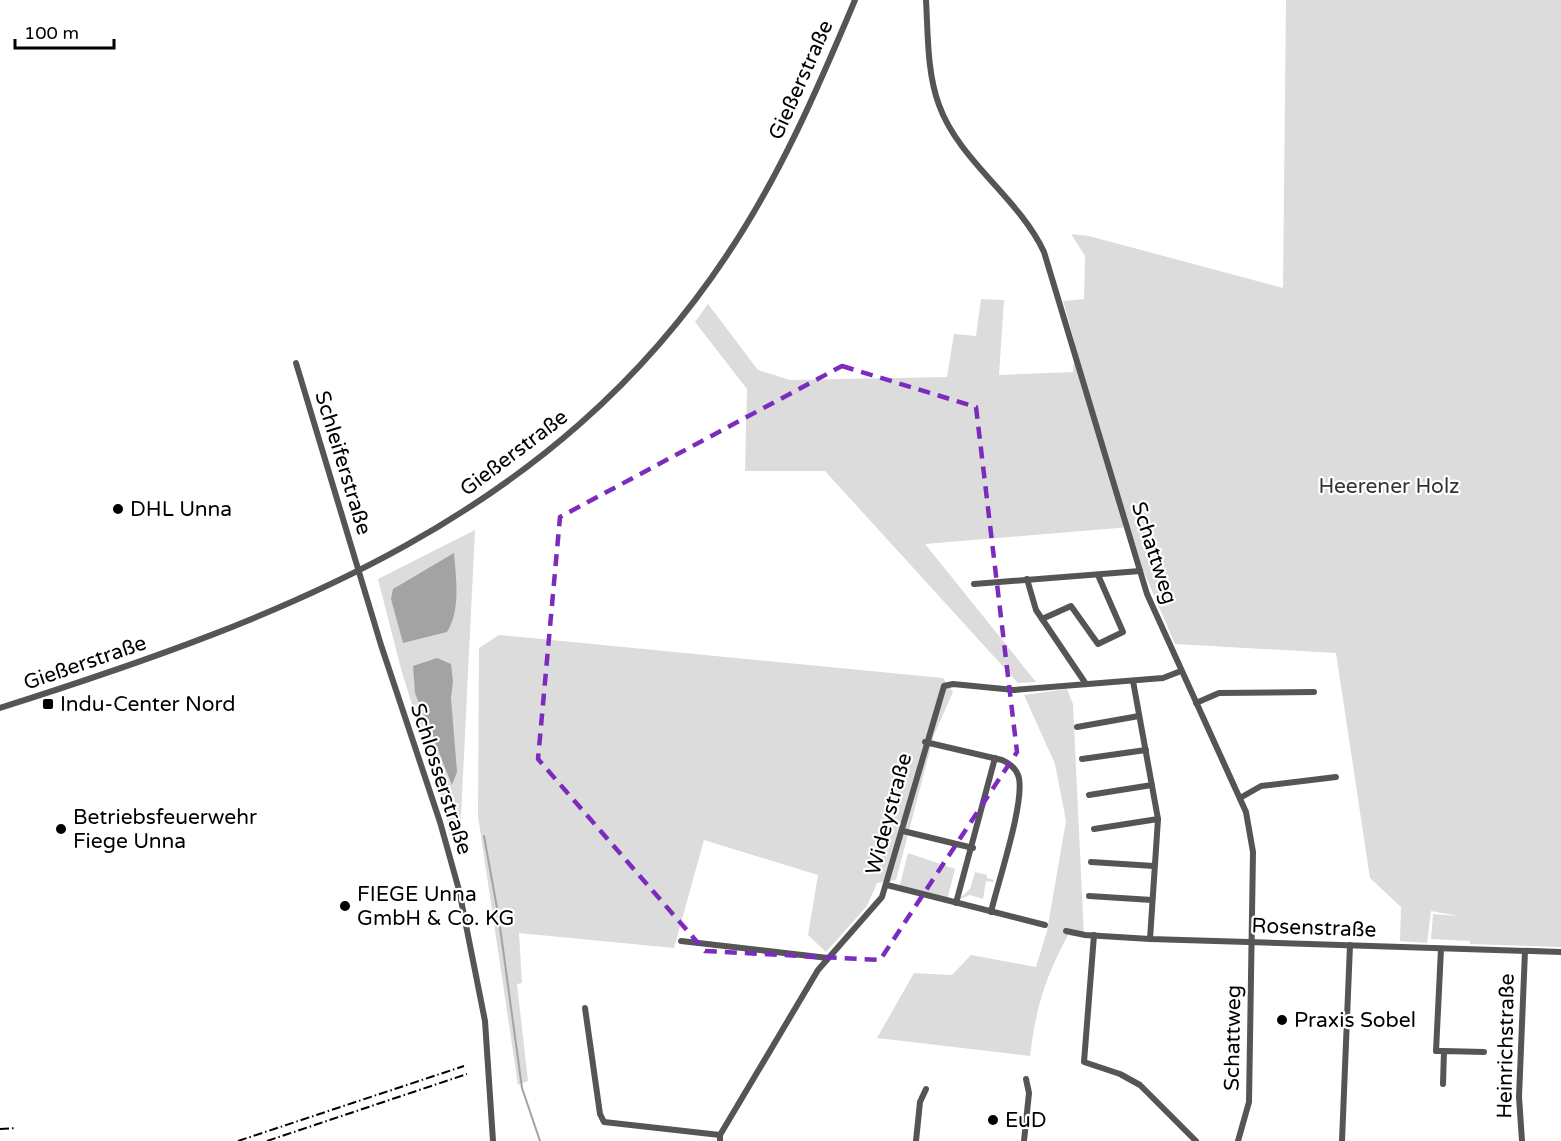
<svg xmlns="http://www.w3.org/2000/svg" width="1561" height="1141" font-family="'Varela Round',sans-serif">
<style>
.green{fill:#dcdcdc}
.water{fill:#a3a3a3}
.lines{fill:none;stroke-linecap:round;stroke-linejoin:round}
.stream{stroke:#a3a3a3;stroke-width:2}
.street{stroke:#555;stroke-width:6}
.rail{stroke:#000;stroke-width:2;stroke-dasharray:9 3 1.5 3;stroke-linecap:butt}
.marked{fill:none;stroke:#7b2cbf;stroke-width:4.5;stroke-dasharray:12 8;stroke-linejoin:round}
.poi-dot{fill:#000;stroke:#fff;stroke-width:2}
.labels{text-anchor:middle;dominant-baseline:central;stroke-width:4.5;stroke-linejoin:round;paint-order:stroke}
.street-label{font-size:21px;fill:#000;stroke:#fff}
.park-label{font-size:21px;fill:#333;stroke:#fff}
.poi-label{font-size:21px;fill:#000;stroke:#fff;text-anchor:start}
</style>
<rect width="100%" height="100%" fill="#fff"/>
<g class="green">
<polygon points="1286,0 1561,0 1561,947 1470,944 1470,941 1431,939 1433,914 1458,916 1431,911 1427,943 1400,941 1401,907 1370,878 1336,653 1175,644 1143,570 1130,527 925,544 1036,682 1018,683 825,471 745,471 747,389 695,322 708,304 758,370 790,380 947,377 954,334 976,336 981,299 1004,300 999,375 1073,372 1075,343 1063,301 1084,299 1085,256 1071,234 1089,236 1283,288"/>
<polygon points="475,530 459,857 401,669 378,579"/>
<polygon points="499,635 943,678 953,692 934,735 896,880 877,883 867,906 826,952 808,935 818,875 704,840 674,948 519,933 522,983 517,984 528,1081 518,1085 478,816 479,648"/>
<path d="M1067 689 1073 704 1084 937 1068 935C1045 978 1036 1007 1030 1056L877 1038 914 973 952 975 971 955 1036 967 1047 931 1066 821 1055 764 1024 695Z"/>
<polygon points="908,853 955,869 947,900 899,888"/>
<polygon points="975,872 987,875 987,878 994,880 993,882 986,881 983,899 970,895 958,900 970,889"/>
</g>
<g class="water">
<path d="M454 553C456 579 461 610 447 632L403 643 391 599 393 589Z"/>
<polygon points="437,658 451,664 453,681 451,698 457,772 452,785 415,693 413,666"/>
</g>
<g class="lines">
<g class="stream">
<polyline points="484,836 499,919"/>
<polyline points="500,927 522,1088 540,1141"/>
</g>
<g class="street">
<path d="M926 0C928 34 927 73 939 105 959 161 1019 198 1044 252L1147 594 1246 812 1253 852 1249 1102 1238 1141"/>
<polyline points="296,363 381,645 440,822 459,890 485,1021 493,1141"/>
<polyline points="1027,579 1036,610 1086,684"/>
<polyline points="974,584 1140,571"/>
<polyline points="1042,619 1071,606 1098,644 1123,632 1098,575"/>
<polyline points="1133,681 1158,819 1150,939"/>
<polyline points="1196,703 1219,693 1314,692"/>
<path d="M0 708C286 617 553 517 727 255 780 176 818 88 855 0"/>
<polyline points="1077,727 1139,716"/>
<path d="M925 742 1002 760C1009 763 1015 767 1018 775 1027 797 997 885 991 912"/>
<polyline points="1082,759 1146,750"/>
<polyline points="1089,795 1152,785"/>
<polyline points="1240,798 1261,786 1336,777"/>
<polyline points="1094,829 1158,819"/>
<polyline points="903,831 973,848"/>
<polyline points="1091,862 1154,866"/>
<polyline points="887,885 1045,925"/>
<polyline points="1089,896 1152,900"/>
<polyline points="956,903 995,758"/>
<polyline points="1066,931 1085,935 1150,939 1561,952"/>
<polyline points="1094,935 1084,1062 1120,1074 1140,1085 1196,1141"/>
<polyline points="681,941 828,958"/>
<polyline points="1441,949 1436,1051 1444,1051"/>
<polyline points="585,1008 600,1114 604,1122 720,1135"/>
<polyline points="1443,1084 1444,1051 1484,1052"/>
<polyline points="720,1141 720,1135 818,970 882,897 944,686 953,684 1014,690 1163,678 1181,671"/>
<polyline points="916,1141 920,1102 926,1089"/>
<polyline points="1024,1141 1029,1093 1026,1079"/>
<polyline points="1342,1141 1350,945"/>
<polyline points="1522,1141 1519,1097 1525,951"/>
</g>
<g class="rail">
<polyline points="0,1129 16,1128"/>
<polyline points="238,1141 464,1066"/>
<polyline points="267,1141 467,1074"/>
</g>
</g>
<path class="marked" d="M842 366 976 407 1017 752 880 960 705 951 538 759 560 517Z"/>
<g class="poi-dot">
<circle cx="118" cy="509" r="6"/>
<rect x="42" y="698" width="12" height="12" rx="3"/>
<circle cx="61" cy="829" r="6"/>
<circle cx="345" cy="906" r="6"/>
<circle cx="1282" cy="1020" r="6"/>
<circle cx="993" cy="1120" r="6"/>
</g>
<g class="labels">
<g class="street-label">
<text transform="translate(801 80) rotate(-66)">Gießerstraße</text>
<text transform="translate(514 453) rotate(-37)">Gießerstraße</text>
<text transform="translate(343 463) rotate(73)">Schleiferstraße</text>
<text transform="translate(1154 553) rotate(72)">Schattweg</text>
<text transform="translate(85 663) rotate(-19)">Gießerstraße</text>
<text transform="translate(441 779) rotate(72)">Schlosserstraße</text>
<text transform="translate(889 814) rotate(-75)">Wideystraße</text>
<text transform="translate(1314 928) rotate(2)">Rosenstraße</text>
<text transform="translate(1233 1038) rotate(-89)">Schattweg</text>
<text transform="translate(1506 1046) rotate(-89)">Heinrichstraße</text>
</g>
<g class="park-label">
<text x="1389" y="486">Heerener Holz</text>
</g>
<g class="poi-label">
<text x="130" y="509">DHL Unna</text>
<text x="60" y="704">Indu-Center Nord</text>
<text x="73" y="817">Betriebsfeuerwehr<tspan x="73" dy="24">Fiege Unna</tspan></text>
<text x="357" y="894">FIEGE Unna<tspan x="357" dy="24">GmbH &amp; Co. KG</tspan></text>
<text x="1294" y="1020">Praxis Sobel</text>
<text x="1005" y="1120">EuD</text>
</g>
</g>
<path d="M15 39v9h99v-9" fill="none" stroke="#000000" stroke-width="3"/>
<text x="24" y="39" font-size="18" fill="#000000" stroke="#ffffff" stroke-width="4.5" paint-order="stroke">100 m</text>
</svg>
